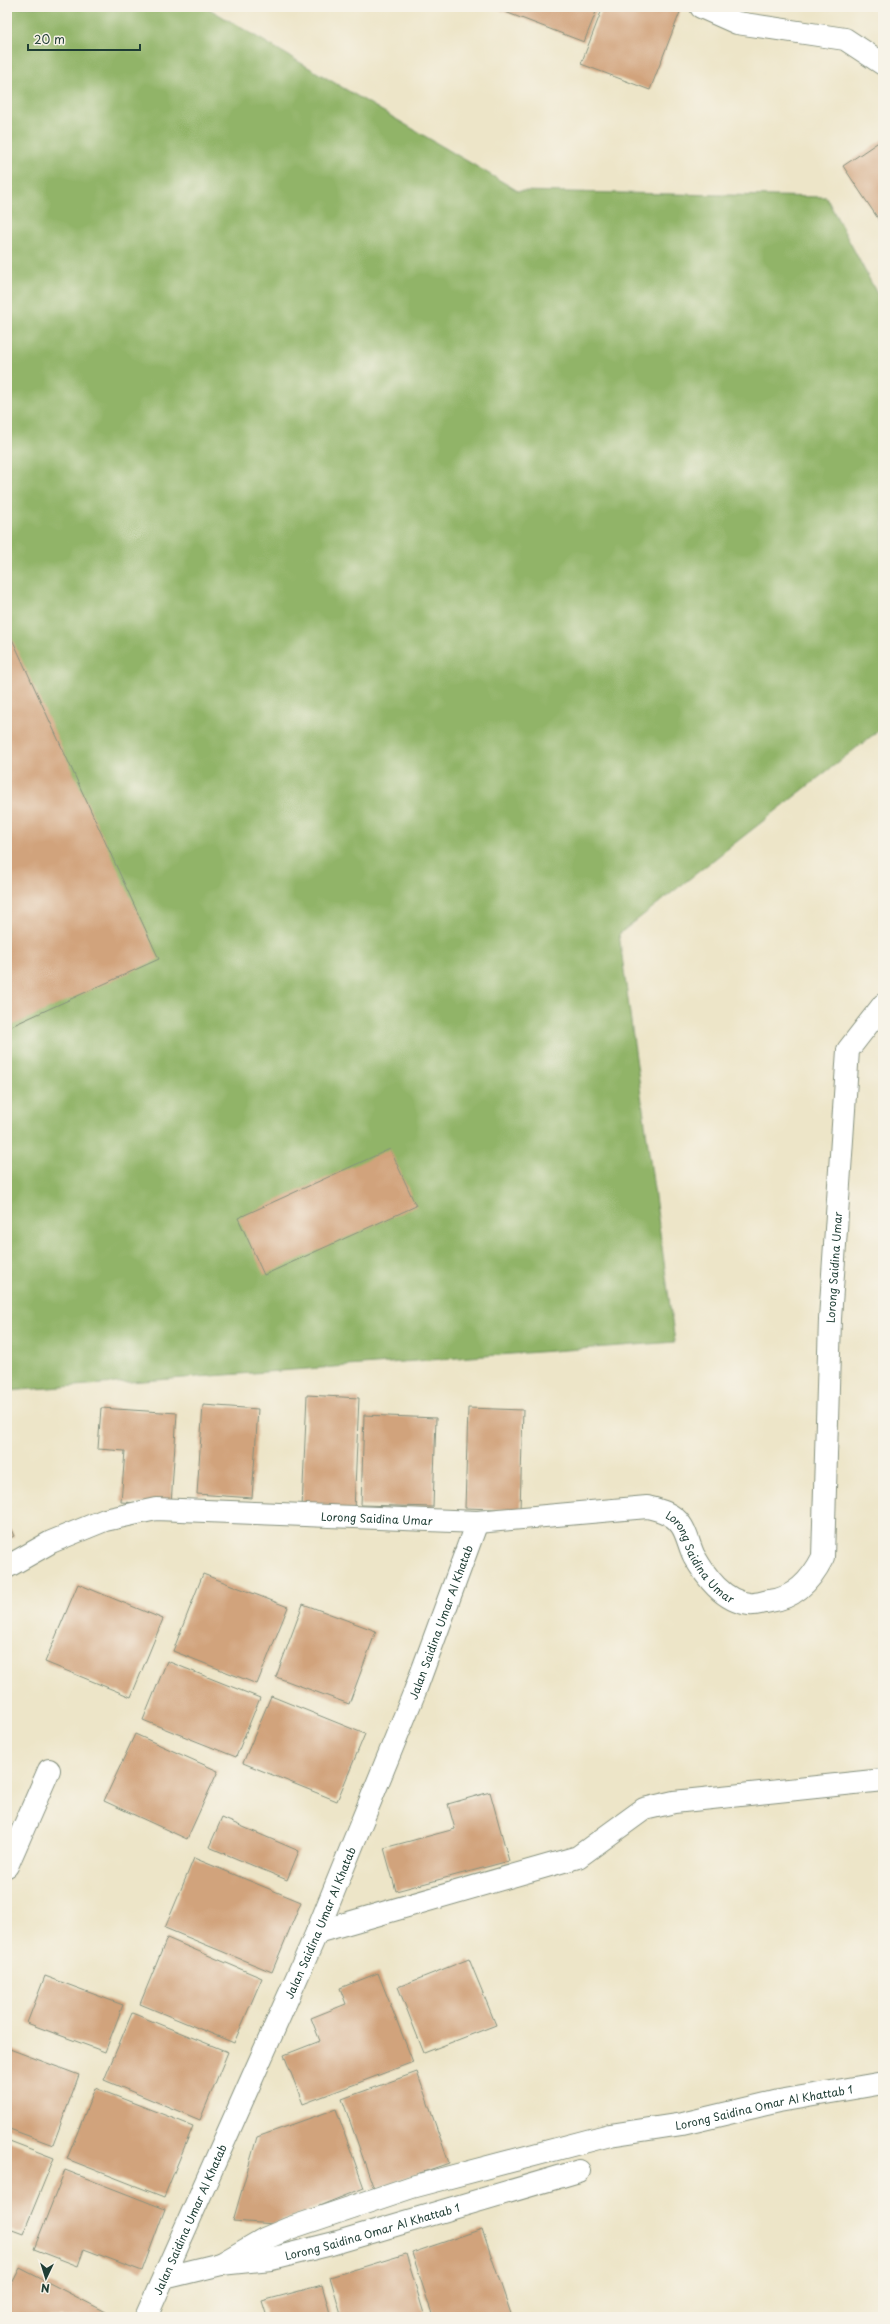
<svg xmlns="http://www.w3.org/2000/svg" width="890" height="2324" font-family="'Playpen Sans',sans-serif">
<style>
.forest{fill:#91b468;stroke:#58784e}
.building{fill:#d1a37b}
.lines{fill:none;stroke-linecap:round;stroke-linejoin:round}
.minor-casing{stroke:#86917e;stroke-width:24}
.minor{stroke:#fff;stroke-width:22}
.labels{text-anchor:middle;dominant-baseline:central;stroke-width:4;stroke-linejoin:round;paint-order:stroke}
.street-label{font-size:11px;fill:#1f3d34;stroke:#f7f3e8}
</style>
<rect width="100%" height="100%" fill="#f7f3e8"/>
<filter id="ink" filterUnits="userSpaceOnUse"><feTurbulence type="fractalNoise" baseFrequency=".025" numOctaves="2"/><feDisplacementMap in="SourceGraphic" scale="8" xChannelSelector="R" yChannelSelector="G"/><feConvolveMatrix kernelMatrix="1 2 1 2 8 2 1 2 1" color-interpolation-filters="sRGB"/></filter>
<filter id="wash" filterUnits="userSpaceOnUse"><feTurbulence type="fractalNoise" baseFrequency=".012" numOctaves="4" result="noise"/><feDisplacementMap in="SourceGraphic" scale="16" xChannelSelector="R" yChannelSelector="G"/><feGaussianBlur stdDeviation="0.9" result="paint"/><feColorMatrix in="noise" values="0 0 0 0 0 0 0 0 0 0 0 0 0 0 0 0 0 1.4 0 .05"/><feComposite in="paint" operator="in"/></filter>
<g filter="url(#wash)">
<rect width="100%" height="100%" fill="#ede5c8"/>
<polygon class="forest" points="7,7 206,7 518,191 826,197 883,305 883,727 619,934 675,1342 7,1391"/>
<g id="blocks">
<g class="building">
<polygon points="501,7 598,7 584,42 500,10"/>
<polygon points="603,7 682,7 650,90 581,64"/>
<polygon points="883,139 883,226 843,166"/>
<polygon points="7,628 159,959 7,1028"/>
<polygon points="390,1149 416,1206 264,1275 238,1218"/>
<polygon points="307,1395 359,1398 354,1510 302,1508"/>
<polygon points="203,1405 258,1409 252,1498 197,1494"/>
<polygon points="101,1408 177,1413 171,1505 121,1502 125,1451 98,1449"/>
<polygon points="468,1408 523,1410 520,1510 465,1508"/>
<polygon points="364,1415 436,1418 433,1507 361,1505"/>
<polygon points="7,1521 14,1536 7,1540"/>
<polygon points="203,1574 288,1607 257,1684 173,1651"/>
<polygon points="78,1584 163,1619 131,1697 45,1662"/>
<polygon points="303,1604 376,1631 349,1704 276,1677"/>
<polygon points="167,1661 260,1698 236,1757 143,1720"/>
<polygon points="271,1696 365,1734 337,1801 243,1763"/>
<polygon points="135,1734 218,1771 187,1839 104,1801"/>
<polygon points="490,1792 509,1861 396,1891 384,1848 455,1829 448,1804"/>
<polygon points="222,1818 299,1851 287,1880 209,1847"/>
<polygon points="194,1858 301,1902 272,1972 165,1928"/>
<polygon points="167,1938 262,1978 234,2043 140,2004"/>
<polygon points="469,1959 496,2025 424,2053 398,1987"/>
<polygon points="378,1973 413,2062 303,2104 284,2055 320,2041 311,2018 346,2004 340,1988"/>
<polygon points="45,1976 123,2005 105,2052 27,2023"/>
<polygon points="132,2013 228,2052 200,2120 104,2080"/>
<polygon points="7,2048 79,2075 53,2145 7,2128"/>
<polygon points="417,2072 449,2163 374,2189 342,2099"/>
<polygon points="95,2088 193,2126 164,2197 67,2159"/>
<polygon points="336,2109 364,2188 274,2224 233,2221 257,2137"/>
<polygon points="7,2140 54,2158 23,2234 7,2228"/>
<polygon points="65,2170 165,2209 142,2271 84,2249 78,2266 34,2249"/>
<polygon points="482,2229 512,2317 433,2317 412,2253"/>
<polygon points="406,2254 425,2317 342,2317 330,2277"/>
<polygon points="20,2268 106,2312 103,2317 7,2317 7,2293"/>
<polygon points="322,2285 331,2317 267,2317 262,2301"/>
</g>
</g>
</g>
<g filter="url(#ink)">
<use href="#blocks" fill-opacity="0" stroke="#86917e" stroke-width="1"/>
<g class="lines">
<g class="minor-casing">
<g id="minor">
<polyline points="701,7 737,23 845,39 883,64"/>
<path id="s1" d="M7 1567 51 1542 105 1520 156 1509 477 1522 647 1507C659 1510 673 1513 681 1525 687 1533 689 1546 694 1556 706 1577 723 1601 749 1604 755 1605 763 1602 770 1601 796 1598 812 1579 823 1557L830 1319 848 1050 883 1005"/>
<polyline points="7,1866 49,1770"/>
<polyline points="317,1932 578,1857 644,1809 674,1802 883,1780"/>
<path id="s2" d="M221 2264 264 2239 290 2228 412 2187 610 2135 682 2124 779 2101 883 2083"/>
<path id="s3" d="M164 2278 221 2264 271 2259 331 2244 579 2171"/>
<path id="s4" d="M146 2317 317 1932 415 1691 477 1522"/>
</g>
</g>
<use href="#minor" class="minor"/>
</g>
</g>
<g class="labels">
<g class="street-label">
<text stroke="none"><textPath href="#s1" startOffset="1185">Lorong Saidina Umar</textPath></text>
<text stroke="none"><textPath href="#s1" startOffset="382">Lorong Saidina Umar</textPath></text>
<text stroke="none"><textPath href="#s1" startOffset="730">Lorong Saidina Umar</textPath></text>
<text stroke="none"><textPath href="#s4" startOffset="755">Jalan Saidina Umar Al Khatab</textPath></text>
<text stroke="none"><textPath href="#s4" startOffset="431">Jalan Saidina Umar Al Khatab</textPath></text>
<text stroke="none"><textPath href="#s2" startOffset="568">Lorong Saidina Omar Al Khattab 1</textPath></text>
<text stroke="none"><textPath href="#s4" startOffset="107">Jalan Saidina Umar Al Khatab</textPath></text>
<text stroke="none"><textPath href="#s3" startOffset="214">Lorong Saidina Omar Al Khattab 1</textPath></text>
</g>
</g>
<rect width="890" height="2324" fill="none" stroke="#f7f3e8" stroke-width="24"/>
<g transform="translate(46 2278) rotate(184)" stroke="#f7f3e8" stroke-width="3" paint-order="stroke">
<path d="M0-3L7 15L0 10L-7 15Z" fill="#1f3d34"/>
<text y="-6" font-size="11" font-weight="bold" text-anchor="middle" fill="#1f3d34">N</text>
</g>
<path d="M28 44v6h112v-6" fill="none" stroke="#1f3d34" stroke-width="2"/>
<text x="34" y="44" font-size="12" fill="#1f3d34" stroke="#f7f3e8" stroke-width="3" paint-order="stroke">20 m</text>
</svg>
